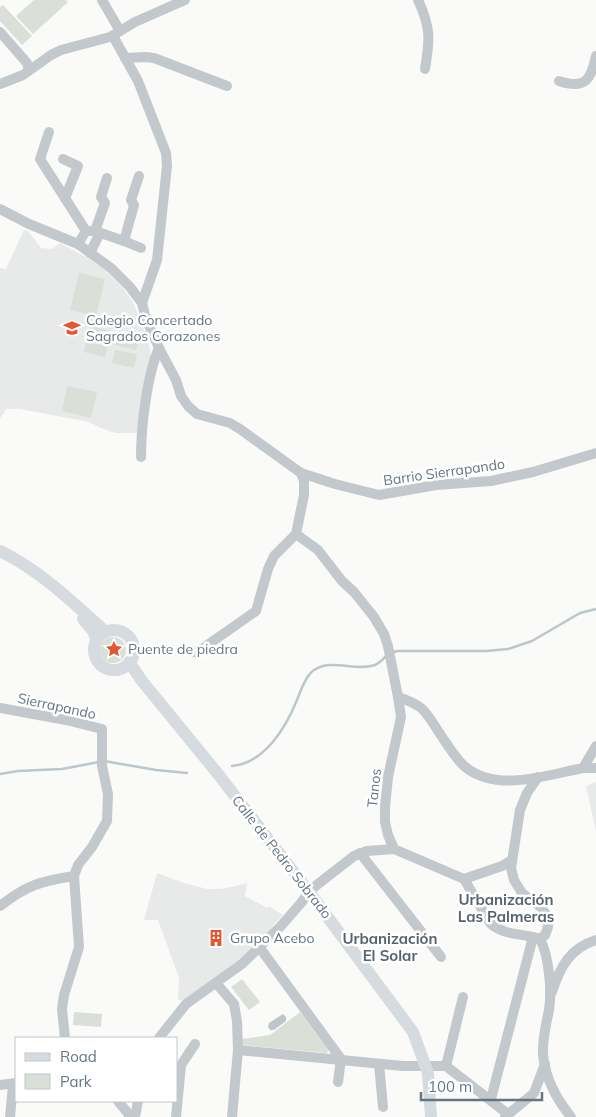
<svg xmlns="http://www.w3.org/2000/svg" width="596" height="1117" font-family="Mulish,sans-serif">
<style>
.built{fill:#e8e9e9}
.green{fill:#dadfd7}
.water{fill:#bbc7cb}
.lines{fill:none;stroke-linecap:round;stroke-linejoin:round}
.stream{stroke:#bbc7cb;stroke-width:2.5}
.minor{stroke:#c3c8cc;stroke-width:10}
.major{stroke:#d6dbdf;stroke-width:12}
.labels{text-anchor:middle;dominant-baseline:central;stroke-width:5;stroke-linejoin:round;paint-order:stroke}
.poi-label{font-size:14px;fill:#657683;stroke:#fff;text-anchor:start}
.street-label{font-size:14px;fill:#657683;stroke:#fff}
.neighbourhood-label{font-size:15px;font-weight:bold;fill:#57646e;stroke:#fff}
</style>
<rect width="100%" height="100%" fill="#fafaf8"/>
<g class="built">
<polygon points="24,230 28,231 41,248 52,249 60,243 88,258 106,271 122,287 133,302 148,340 151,356 138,433 116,433 103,429 89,422 20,409 6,409 0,419 0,268 6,269"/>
<polygon points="596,782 596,832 586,786"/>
<polygon points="157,873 184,883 207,889 222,889 247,883 245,896 268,908 269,906 283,915 241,961 184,1001 178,999 179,978 158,920 144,920"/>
</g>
<g class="green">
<polygon points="34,0 66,0 68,2 33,34 16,16"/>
<polygon points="3,5 32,36 22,45 0,21 0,7"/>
<polygon points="79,273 105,279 96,316 70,310"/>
<polygon points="90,326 111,331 109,341 88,337"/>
<polygon points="117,335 139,339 136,350 115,345"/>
<polygon points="86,342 108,346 105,357 84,352"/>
<polygon points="115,350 137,354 134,368 112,363"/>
<polygon points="67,386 97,392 91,418 62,411"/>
<circle cx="113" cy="650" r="13"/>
<polygon points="242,979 260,1002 249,1010 231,987"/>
<polygon points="74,1012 102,1014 101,1027 73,1025"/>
<polygon points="300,1012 328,1050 327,1053 242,1045 242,1039 270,1035"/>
</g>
<polygon class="water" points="283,1014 286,1017 286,1021 274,1030 270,1030 268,1027 269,1023"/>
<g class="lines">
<g class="stream">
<polyline points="392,653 397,651 486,651 508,649 532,641 580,613 596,609"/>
<polyline points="104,761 156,770 187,773"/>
<path d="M232 766C265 763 286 727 297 700 301 690 306 675 314 670 332 658 356 672 375 665 380 663 384 658 387 655"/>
<polyline points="0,774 18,771 62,769 99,762"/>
</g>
<g class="minor">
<polyline points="102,0 120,31"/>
<path d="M418 0C431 28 430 39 425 69"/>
<polyline points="0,32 27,63 29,70"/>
<polyline points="113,36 138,81 166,153 167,166 157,260 142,303"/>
<polyline points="125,58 146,57 154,58 227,86"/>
<path d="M559 81C586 90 591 79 596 56"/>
<polyline points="0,84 23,75 51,55 61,50 110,37 135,22 185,0"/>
<polyline points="49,132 40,159 86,231 78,244"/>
<polyline points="63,159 78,166 65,198"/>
<polyline points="0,209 29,224 78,244 111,268 130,287 142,303 146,319 159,348 176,380 181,396 188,406 197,414 230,423 240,429 301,473 335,484 379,495 436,485 491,481 533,472 596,453"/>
<polyline points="86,231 95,231 124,241 134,205 131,200 139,176"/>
<polyline points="95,231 105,203 101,197 107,178"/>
<polyline points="124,241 141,248"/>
<polyline points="90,253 100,233"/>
<path d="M141 457C141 427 147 375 159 348"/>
<path d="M296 534 318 550 342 581 354 592 374 617 384 634 388 646 398 697 401 717 388 777 385 807V822L388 835 394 849 464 879 490 923C504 936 523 933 540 939 549 956 552 990 549 1010 546 1025 542 1040 543 1055 546 1080 556 1098 571 1117"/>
<polyline points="196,653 256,611 268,569 274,556 296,534 304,495 304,481 301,473"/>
<path d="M398 697C425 706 425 711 440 734 447 744 454 756 463 765 495 794 546 775 583 768L596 746"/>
<polyline points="0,708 66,720 102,729 102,766 108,794 107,821 92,847 78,865 74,876 79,947 64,995 62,1009 65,1038"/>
<polyline points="583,768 596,768"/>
<polyline points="538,777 527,793 520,810 511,868 514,880 522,893 541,907 547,916 548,927 545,935 540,939"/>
<polyline points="360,853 441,957"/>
<polyline points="464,879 502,866 512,860"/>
<path d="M0 906C27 885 41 881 74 876"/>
<polyline points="260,948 341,1059 338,1082"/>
<polyline points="216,983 234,1004 237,1021 238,1050 232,1117"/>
<path d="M552 992C560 967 570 948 596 940"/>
<polyline points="159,1038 186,1004 242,964 280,927 301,903 309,892 318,884 354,856 367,851 394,849"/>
<polyline points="238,1050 403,1066 446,1066 508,1114"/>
<polyline points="379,1064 383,1107"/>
<polyline points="446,1066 463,997"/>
<polyline points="0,1085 16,1083"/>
<polyline points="491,1099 533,937"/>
<polyline points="118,1101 131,1117"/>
<polyline points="10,1117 13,1085"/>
<polyline points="135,1117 138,1101"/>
<polyline points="176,1117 181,1065 195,1044"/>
<polyline points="505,1117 534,1093 545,1064"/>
</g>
<g class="major">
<path d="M0 551C41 571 72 602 106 632"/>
<polyline points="83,619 93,631 97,640"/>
<circle cx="114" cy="650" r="20"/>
<polyline points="129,662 142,681 218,774 309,892 413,1032 428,1073 431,1117"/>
</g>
</g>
<defs>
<g id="school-bare" transform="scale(1.35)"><path d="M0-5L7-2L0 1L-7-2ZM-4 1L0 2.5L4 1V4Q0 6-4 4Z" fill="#e4572e" stroke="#fff" stroke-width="2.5" paint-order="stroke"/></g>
<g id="sight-bare" transform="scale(1.35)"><path d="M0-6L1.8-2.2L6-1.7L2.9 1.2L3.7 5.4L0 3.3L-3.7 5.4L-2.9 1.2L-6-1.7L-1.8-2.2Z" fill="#e4572e" stroke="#fff" stroke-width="2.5" paint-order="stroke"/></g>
<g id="building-bare" transform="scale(1.35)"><path d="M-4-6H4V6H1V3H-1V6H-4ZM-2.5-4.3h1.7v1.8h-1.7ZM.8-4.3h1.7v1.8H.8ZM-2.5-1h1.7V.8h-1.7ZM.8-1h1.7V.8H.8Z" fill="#e4572e" stroke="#fff" stroke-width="2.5" paint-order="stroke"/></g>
</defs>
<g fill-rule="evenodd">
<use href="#school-bare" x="72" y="328"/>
<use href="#sight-bare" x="114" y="649"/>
<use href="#building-bare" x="216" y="938"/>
</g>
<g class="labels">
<g class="poi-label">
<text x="86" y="320">Colegio Concertado<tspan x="86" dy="16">Sagrados Corazones</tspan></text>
<text x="128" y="649">Puente de piedra</text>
<text x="230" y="938">Grupo Acebo</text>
</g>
<g class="street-label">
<text transform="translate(444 472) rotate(-8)">Barrio Sierrapando</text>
<text transform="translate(57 706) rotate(12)">Sierrapando</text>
<text transform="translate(374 788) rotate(-84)">Tanos</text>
<text transform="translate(282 857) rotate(52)">Calle de Pedro Sobrado</text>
</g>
<g class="neighbourhood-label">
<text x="506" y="899">Urbanización<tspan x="506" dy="17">Las Palmeras</tspan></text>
<text x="390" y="938">Urbanización<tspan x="390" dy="17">El Solar</tspan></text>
</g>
</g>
<rect x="15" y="1037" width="162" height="65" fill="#ffffff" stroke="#c1c8cd"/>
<rect x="25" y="1053" width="25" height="8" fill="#d6dbdf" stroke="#c1c8cd"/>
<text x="60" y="1062" font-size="15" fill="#657683">Road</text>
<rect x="25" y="1074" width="25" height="15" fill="#dadfd7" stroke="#c1c8cd"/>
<text x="60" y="1087" font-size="15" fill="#657683">Park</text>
<path d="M421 1092v8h121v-8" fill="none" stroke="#657683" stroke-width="2.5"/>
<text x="428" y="1092" font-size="15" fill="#657683" stroke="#ffffff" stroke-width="4" paint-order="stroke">100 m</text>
</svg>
